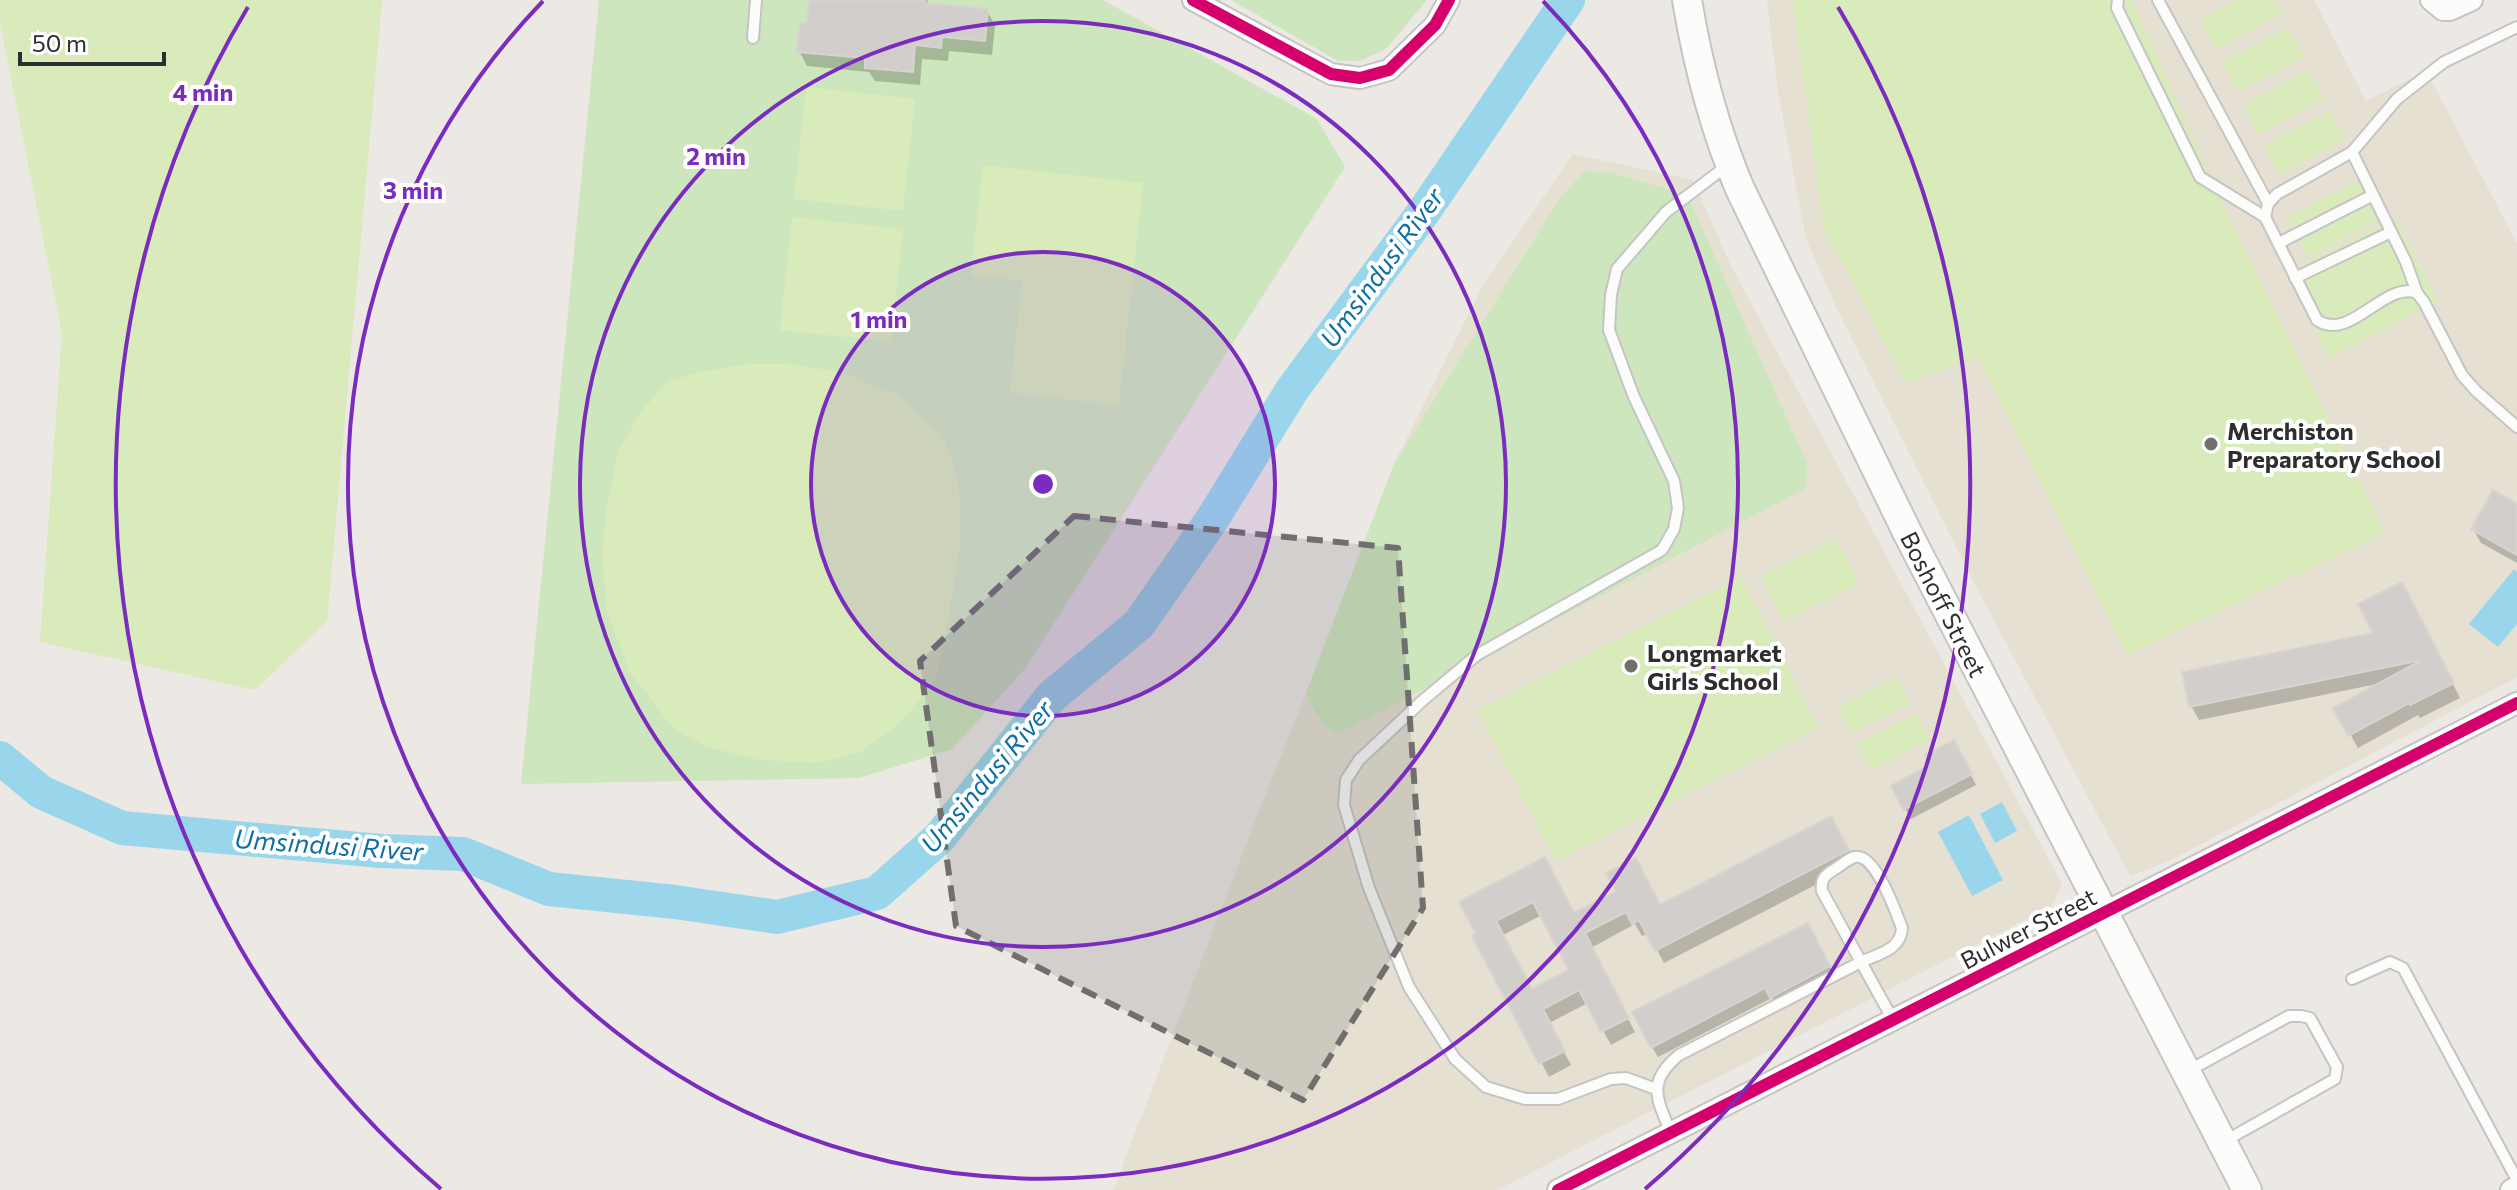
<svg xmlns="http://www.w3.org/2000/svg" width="2517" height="1190" font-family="Commissioner,sans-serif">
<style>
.education{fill:#e6e0d3}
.green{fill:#cee6be}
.pitch{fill:#d9eabb}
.water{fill:#99d6ec}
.shadow{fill:#0003;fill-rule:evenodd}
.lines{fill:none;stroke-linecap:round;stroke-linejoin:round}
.river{stroke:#99d6ec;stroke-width:34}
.building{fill:#d1cecb;stroke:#d7d4d0;stroke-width:2;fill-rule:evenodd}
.service-casing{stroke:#c5c4c5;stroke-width:14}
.minor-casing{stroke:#c5c4c5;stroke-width:24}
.secondary-casing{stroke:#c5c4c5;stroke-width:32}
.service{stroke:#fcfcfb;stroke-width:10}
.minor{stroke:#fcfcfb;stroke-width:20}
.secondary{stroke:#fcfcfb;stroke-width:28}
.cycleway-casing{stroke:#fff;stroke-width:17}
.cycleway{stroke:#d6006c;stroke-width:12}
.marked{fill:#706f6e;fill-opacity:0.2;stroke:#706f6e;stroke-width:6;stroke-dasharray:16 10;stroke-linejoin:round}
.ring{fill:none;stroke:#7b2cbf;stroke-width:4}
.poi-dot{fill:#706f6e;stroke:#fff;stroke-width:3}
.labels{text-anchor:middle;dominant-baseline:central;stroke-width:8;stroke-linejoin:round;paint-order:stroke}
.poi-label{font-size:24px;font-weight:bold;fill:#2e2e2e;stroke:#fff;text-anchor:start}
.street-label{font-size:24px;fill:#2e2e2e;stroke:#fff}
.water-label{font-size:26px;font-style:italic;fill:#0d6fa3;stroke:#fff}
.centre{fill:#7b2cbf;stroke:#fff;stroke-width:4}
.ring-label{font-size:24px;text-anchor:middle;font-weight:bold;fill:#7b2cbf;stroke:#fff;stroke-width:8;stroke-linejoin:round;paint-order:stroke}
</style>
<rect width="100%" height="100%" fill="#ece8e4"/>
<g class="education">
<polygon points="1767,0 2314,0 2366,101 2426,71 2517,243 2517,677 2167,862 2130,876 1972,579 1837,309 1806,239 1778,91"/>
<polygon points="1573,154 1693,180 1730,264 2062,884 2052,906 1497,1190 1113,1190 1256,819 1328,639 1394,464 1483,285"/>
</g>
<g class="green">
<polygon points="599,0 1103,0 1317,119 1345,167 1025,669 952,749 859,778 521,784"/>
<polygon points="1231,0 1427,0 1386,49 1360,61 1338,61"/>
<path d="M1584 171 1608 172 1679 192 1692 205 1807 463 1806 488 1338 734C1321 726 1314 710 1306 693L1394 464 1560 198Z"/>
</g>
<g class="pitch">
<polygon points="0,0 382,0 327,621 255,690 40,642 62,333 0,23"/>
<polygon points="1792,0 2132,0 2222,203 2385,533 2127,655 1978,357 1906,383 1824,229"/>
<polygon points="2237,0 2273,0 2281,14 2215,50 2199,20"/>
<polygon points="2288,28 2304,57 2238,92 2222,63"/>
<polygon points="2309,70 2325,99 2258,135 2243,105"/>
<polygon points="806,87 915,99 903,211 794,199"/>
<polygon points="2329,111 2345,140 2279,175 2263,146"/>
<polygon points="983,165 1143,183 1119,405 1010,393 1022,281 971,275"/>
<polygon points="2369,175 2389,214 2308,257 2287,217"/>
<polygon points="792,217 903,229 891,342 780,330"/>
<polygon points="2395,217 2438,301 2329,358 2285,274"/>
<polygon points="748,364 790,364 844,373 898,395 942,434 959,482 960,544 948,622 936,677 903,720 861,752 818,763 760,760 707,747 673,728 630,672 607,612 602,556 606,513 618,451 642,411 666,382 701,372"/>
<polygon points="1836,539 1859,584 1783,621 1761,576"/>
<polygon points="1741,577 1818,728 1555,861 1478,710"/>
<polygon points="1897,677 1910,704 1851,733 1838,707"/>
<polygon points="1916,714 1929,740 1871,770 1857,743"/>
</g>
<g class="water">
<polygon points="2514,569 2517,572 2517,624 2498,647 2469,624"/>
<polygon points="2002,802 2017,831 1995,843 1980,814"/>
<polygon points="1969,815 2003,880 1972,896 1938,832"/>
</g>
<g class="shadow">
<polygon points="811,0 927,0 930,6 987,11 995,25 992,55 949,51 948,61 922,59 920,85 875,81 869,72 807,66 799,51 808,26"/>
<polygon points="2517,507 2517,563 2481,543 2473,529"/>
<polygon points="2409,598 2460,698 2420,718 2418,715 2358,748 2336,709 2382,683 2199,720 2191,706 2376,635"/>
<polygon points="1954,743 1976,785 1911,819 1893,787 1933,766"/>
<path d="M1838 832 1856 864 1664 963 1648 933 1642 936 1635 924 1591 948 1635 1032 1611 1045 1588 1003 1549 1023 1571 1065 1549 1077 1475 937 1544 860 1574 915 1660 907ZM1542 915 1571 971 1532 991 1503 935Z"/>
<polygon points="1807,926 1835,977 1778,1007 1772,998 1658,1057 1652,1047"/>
</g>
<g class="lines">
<polyline class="river" points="0,758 41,792 122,828 382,851 463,854 549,889 675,902 777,917 877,893 939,838 1052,696 1139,624 1213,518 1292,390 1425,210 1568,0"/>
</g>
<g class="building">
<polygon points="809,0 925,0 925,3 988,9 985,41 942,37 941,48 915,45 913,72 865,68 865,58 797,52 800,23 807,24"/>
<polygon points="2493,490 2517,504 2517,555 2471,529"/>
<polygon points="2402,582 2454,683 2410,705 2409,703 2348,736 2333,708 2422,660 2189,707 2182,672 2373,633 2358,604"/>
<polygon points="1954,740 1972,774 1903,810 1891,786 1930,765 1925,755"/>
<path d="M1831 816 1849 850 1655 951 1639 920 1632 924 1626 912 1585 933 1629 1018 1601 1032 1579 990 1543 1009 1565 1051 1539 1064 1472 936 1476 934 1459 902 1545 857 1574 913 1616 891 1606 873 1636 858 1660 905ZM1533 902 1569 970 1532 989 1496 921Z"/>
<polygon points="1808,923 1830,966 1770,998 1765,988 1651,1048 1632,1012"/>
</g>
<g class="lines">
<g class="service-casing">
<g id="service">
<path d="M2118 0 2117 8 2200 177 2265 217 2317 320C2350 343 2385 280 2417 293L2424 302 2462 375 2476 391 2517 427"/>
<polyline points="2158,0 2268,203"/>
<polyline points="753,38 756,0"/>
<polyline points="2352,152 2406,262 2417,293"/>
<polyline points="2265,217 2268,204 2277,194 2352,152 2397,99 2444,62 2517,27"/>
<polyline points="2279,243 2373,195"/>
<polyline points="2295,278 2391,232"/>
<polyline points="2352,979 2390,962 2403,968 2517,1180"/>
<polyline points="2188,1071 2289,1016 2301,1016 2310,1018 2337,1067 2335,1079 2223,1142"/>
<polyline points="1656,1089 1626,1078 1611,1079 1558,1099 1525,1099 1486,1087 1455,1059 1409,987 1369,888 1344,805 1346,780 1359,760 1422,701 1477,655 1662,550 1674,529 1678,508 1674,481 1634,397 1609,330 1611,295 1617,269 1666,212 1728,165"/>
<path d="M1671 1133C1657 1099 1646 1082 1679 1055L1861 962 1822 891C1820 877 1827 874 1838 867 1843 864 1849 858 1855 857 1875 853 1896 912 1902 928 1901 950 1878 954 1861 962L1893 1020"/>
</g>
</g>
<g class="minor-casing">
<g id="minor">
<polyline points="1193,0 1331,74 1360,78 1389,70 1435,25 1449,0"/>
<polyline points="2431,0 2443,10 2450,10 2472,0"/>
<polyline points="1558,1190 2517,703"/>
<polyline points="2511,1190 2517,1187"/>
</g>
</g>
<g class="secondary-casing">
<path id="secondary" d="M1687 0C1698 66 1714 128 1740 189L1908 534 2247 1190"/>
</g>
<use href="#service" class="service"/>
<use href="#minor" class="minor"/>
<use href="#secondary" class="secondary"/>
<g class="cycleway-casing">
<g id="cycleway">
<polyline points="1193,0 1331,74 1360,78 1389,70 1435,25 1449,0"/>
<polyline points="1558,1190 2517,703"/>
</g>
</g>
<use href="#cycleway" class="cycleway"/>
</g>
<path class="marked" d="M1074 516 1398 548 1423 908 1303 1100 956 926 920 661Z"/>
<circle cx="1043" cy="484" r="232" fill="#7b2cbf" fill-opacity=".12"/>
<g class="ring">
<circle cx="1043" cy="484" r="232"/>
<circle cx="1043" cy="484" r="463"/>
<path d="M1543 1A695 695 0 1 1 543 1"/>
<path d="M441 1189A927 927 0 0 1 248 7M1838 7A927 927 0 0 1 1645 1189"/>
</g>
<g class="poi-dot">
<circle cx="2211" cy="444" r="8"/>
<circle cx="1631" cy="666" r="8"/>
</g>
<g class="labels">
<g class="poi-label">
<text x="2227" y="430">Merchiston<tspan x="2227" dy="28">Preparatory School</tspan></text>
<text x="1647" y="652">Longmarket<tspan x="1647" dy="28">Girls School</tspan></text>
</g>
<g class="street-label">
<text transform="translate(1944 604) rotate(63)">Boshoff Street</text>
<text transform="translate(2028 928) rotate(-27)">Bulwer Street</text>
</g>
<g class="water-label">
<text transform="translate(1381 267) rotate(-54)">Umsindusi River</text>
<text transform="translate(986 776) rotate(-50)">Umsindusi River</text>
<text transform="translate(329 844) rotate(4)">Umsindusi River</text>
</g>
</g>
<circle cx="1043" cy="484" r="12" class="centre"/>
<g class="ring-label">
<text x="203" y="101">4 min</text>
<text x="716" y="165">2 min</text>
<text x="413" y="199">3 min</text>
<text x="879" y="328">1 min</text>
</g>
<path d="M20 52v12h144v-12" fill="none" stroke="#2e2e2e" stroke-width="4"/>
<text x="32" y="52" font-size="24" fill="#2e2e2e" stroke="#ffffff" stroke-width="6" paint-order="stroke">50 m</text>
</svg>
